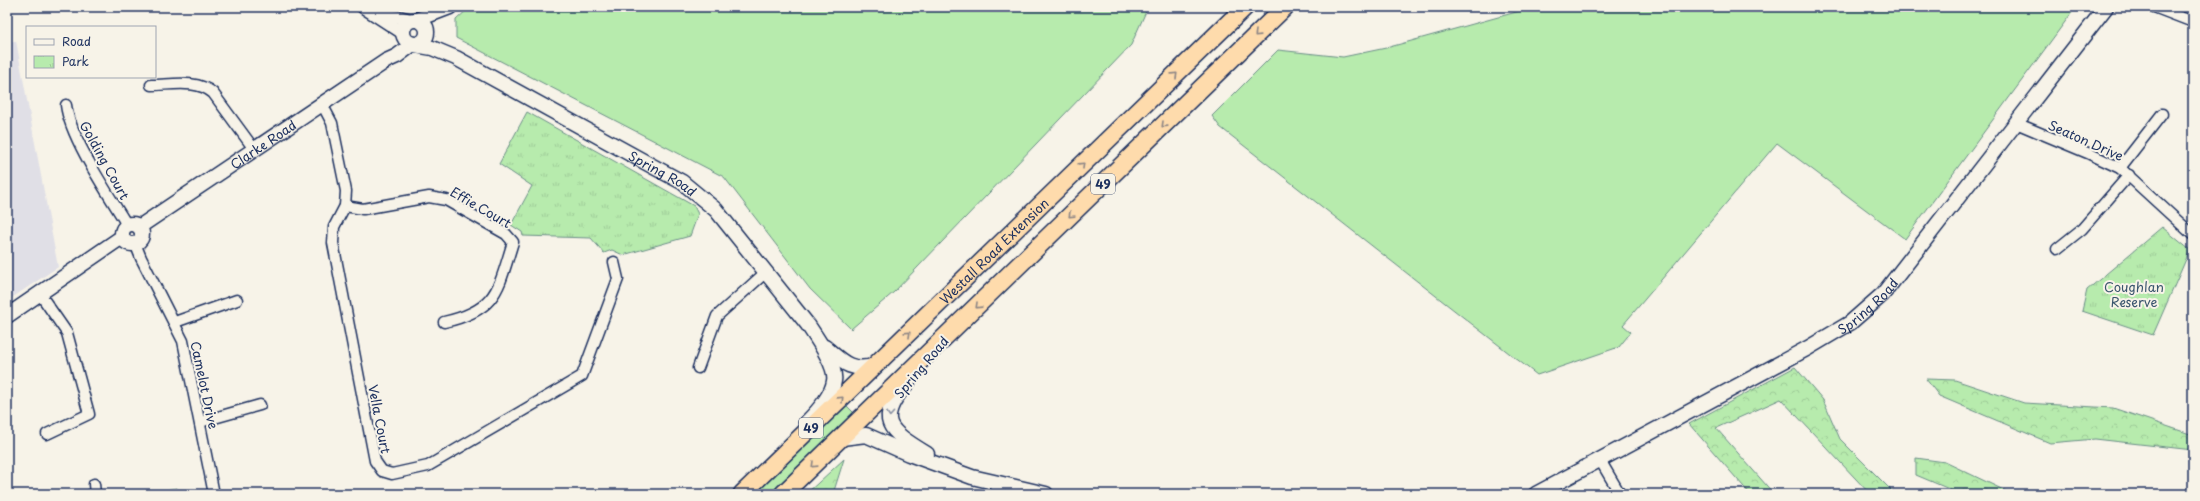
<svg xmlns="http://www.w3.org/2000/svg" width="2200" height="501" font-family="'Playpen Sans',sans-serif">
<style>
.built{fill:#e0dfe6}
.grass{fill:#b7ebad;stroke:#698d86}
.forest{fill:url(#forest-crowns);stroke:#698d86}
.park{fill:url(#park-tufts);stroke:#698d86}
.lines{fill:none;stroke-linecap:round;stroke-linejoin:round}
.minor-casing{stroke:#1b2f5e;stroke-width:13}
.tertiary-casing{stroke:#1b2f5e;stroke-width:15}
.secondary-casing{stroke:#1b2f5e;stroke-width:17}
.trunk-casing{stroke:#1b2f5e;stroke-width:20}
.minor{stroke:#f7f3e8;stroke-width:10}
.tertiary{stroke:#f7f3e8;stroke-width:12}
.secondary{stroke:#f7f3e8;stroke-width:14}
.trunk{stroke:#fedbac;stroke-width:17}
.oneway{stroke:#8c8585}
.oneway2{stroke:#8991a3}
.labels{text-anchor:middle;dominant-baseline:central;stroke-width:4;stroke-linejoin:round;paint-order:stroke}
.shield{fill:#f7f3e8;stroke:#5d6a87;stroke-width:1}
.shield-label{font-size:12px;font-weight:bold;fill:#1b2f5e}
.street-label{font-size:13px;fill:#1b2f5e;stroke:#f7f3e8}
.park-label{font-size:13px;fill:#3a556e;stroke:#f7f3e8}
</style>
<defs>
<pattern id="forest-crowns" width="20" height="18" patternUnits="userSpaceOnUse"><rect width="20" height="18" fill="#b7ebad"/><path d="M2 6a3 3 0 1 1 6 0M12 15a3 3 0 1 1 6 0" fill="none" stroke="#9dca97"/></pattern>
<pattern id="park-tufts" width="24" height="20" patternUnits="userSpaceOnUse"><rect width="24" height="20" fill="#b7ebad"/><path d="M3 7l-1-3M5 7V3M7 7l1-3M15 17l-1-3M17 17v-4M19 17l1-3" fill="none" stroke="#9dca97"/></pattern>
</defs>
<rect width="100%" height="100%" fill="#f7f3e8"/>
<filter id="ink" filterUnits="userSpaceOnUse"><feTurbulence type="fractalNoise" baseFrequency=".025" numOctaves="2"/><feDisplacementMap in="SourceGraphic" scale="8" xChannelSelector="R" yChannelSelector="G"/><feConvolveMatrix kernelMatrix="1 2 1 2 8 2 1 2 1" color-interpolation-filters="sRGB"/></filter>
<g filter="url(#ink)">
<polygon class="built" points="7,41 16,41 58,267 7,301"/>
<g class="grass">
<polygon points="470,7 1148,7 1131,45 894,292 851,329 810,289 724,177 456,38 456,20"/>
<polygon points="1523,7 2076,7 1905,239 1777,143 1623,325 1631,332 1619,347 1537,375 1220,127 1212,116 1278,50 1343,57 1386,48 1520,11"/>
<polygon points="844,403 857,416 775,494 749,494"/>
</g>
<g class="forest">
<polygon points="1795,367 1823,400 1840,439 1895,494 1870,494 1781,399 1716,428 1774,494 1750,494 1689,424"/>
<polygon points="1926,379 1955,380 2024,403 2113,408 2193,435 2193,450 2095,439 2050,443 1939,396"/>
<polygon points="1916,458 1945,462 2012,494 1961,494 1916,475"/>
<polygon points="844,459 833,494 806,494"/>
</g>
<g class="park">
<polygon points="527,112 694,206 698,214 690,236 623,255 612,250 604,253 591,238 523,236 522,232 511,225 532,186 499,164"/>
<polygon points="2162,227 2190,250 2153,335 2082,311 2087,290"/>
<polygon points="177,488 178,494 154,494 153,492"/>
</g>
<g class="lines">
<g class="minor-casing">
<g id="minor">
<polyline points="2154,7 2193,22"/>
<path d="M151 85C171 85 197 79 213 93L254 149"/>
<polyline points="322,104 332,123 346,191 345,206 334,227 333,243 375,461 382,471 392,474 428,466 582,376 618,279 614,262"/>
<path d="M66 105C70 138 109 195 127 225"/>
<polyline points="2016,123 2090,154 2120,168 2193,235"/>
<polyline points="2120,168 2162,114"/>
<path d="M345 206 363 209 429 197 446 200 506 234 513 242C498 289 498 310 444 322"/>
<polyline points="135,243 141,258 183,341 214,494"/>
<polyline points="2057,249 2082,229 2129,175"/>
<polyline points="40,294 67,333 89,414 47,434"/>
<polyline points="175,322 237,300"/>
<polyline points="698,368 717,316 766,272"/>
<polyline points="200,422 260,405"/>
<polyline points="1600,460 1620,494"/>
<polyline points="94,484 95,494"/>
<polyline points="996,494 998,483"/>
</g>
</g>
<g class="tertiary-casing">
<g id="tertiary">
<polyline points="363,7 403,33"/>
<polyline points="376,12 412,20"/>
</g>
</g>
<g class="secondary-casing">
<g id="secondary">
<circle cx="415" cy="32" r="12"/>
<polyline points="416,20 450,7"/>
<path id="s1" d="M415 45 432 48 456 58 654 167 682 182 716 210 808 325C816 337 837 366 834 381 832 396 816 413 806 423"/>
<circle cx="132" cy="234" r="10"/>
<path id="s2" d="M139 227 386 61 397 56 413 44"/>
<polyline points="7,316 122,237"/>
<path d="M825 347C842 362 852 373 876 365"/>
<path d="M908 382C874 421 888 430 927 454"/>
<polyline points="842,438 866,435 909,454 972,477 1046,494"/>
<path id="s3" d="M1536 494 1808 348 1850 323 1883 294 2106 7"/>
</g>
</g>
<g class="trunk-casing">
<g id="trunk">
<path id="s4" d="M742 494 1245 7"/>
<polyline points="783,494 1285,7"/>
</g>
</g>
<use href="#minor" class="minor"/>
<use href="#tertiary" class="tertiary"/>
<use href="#secondary" class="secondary"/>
<use href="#trunk" class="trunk"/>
</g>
<defs><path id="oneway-chevron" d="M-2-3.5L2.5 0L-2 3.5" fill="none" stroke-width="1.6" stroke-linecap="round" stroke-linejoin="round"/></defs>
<g class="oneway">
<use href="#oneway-chevron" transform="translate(1257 34) rotate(136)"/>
<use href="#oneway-chevron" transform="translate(1175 75) rotate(-44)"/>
<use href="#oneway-chevron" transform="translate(1164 125) rotate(136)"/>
<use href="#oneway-chevron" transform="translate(1082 165) rotate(-44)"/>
<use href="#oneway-chevron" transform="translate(1071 215) rotate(136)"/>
<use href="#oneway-chevron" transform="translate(978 306) rotate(136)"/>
<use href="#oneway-chevron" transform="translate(908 334) rotate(-44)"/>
<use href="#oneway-chevron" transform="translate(841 399) rotate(-44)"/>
<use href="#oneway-chevron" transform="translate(814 465) rotate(136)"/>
</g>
<use class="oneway2" href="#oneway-chevron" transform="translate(890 414) rotate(94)"/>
</g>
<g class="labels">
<g class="shield">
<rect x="1091" y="174" width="24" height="20" rx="3"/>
<rect x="799" y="418" width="24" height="20" rx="3"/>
</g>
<g class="shield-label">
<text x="1103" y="184">49</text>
<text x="811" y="428">49</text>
</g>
<g class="street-label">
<text transform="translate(2086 140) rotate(24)">Seaton Drive</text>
<text stroke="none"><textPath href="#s2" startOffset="149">Clarke Road</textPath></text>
<text transform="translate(105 160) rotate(61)">Golding Court</text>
<text stroke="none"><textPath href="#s1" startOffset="280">Spring Road</textPath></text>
<text transform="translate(481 207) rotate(30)">Effie Court</text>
<text stroke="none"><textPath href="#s4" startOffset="350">Westall Road Extension</textPath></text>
<text stroke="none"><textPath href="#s3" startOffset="382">Spring Road</textPath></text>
<text transform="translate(921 367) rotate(-50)">Spring Road</text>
<text transform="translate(205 385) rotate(78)">Camelot Drive</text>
<text transform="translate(380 419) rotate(79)">Vella Court</text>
</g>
<g class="park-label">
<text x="2134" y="286">Coughlan<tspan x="2134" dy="15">Reserve</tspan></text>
</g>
</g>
<rect width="2200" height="501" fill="none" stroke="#f7f3e8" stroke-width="24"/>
<rect x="12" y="12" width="2176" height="477" fill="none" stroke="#1b2f5e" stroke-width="1.5" filter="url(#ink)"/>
<rect x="26" y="26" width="130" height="52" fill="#f7f3e8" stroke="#9fa5b1"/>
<rect x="34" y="39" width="20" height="6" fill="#f7f3e8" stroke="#9fa5b1"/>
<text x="62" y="46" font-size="12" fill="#1b2f5e">Road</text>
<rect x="34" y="56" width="20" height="12" fill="url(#park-tufts)" stroke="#9fa5b1"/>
<text x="62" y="66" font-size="12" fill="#1b2f5e">Park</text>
</svg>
